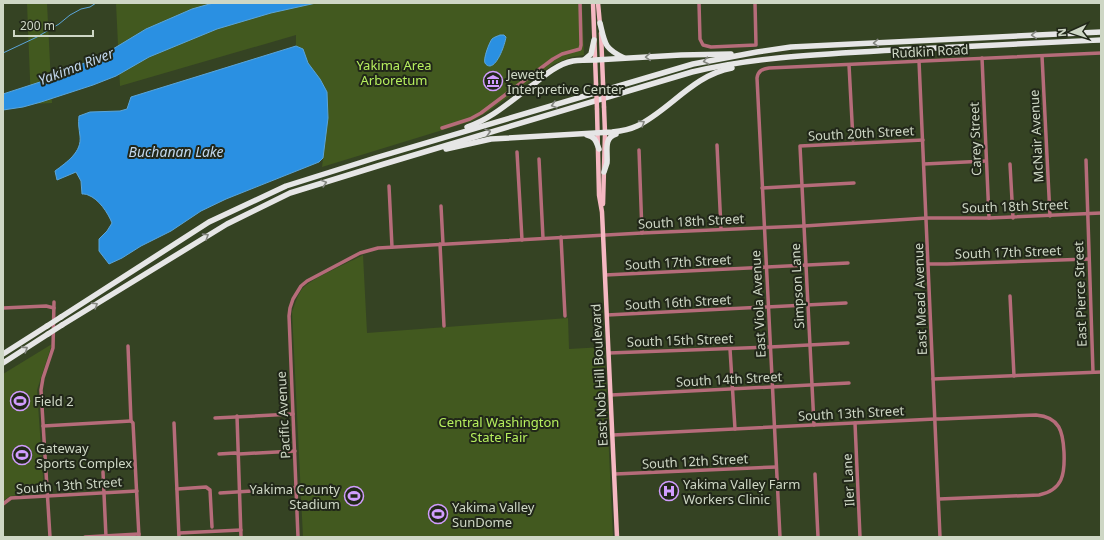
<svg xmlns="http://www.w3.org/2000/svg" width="1104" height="540" font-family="'Noto Sans',sans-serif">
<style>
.green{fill:#42591f}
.water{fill:#2a90e2;stroke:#5ba5d9}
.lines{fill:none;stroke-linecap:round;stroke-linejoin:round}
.stream{stroke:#5ba5d9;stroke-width:1}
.minor{stroke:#b66c7a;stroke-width:3.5}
.major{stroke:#f5b8c2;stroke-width:4.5}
.highway{stroke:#e6e6e6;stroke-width:5.5}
.major-bridge{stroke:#f5b8c2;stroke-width:4.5}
.highway-bridge{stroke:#e6e6e6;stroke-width:5.5}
.oneway{stroke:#848680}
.labels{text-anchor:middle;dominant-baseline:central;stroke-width:4;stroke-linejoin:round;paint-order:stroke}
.street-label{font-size:13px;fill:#ced7c5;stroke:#212719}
.park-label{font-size:13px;fill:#b6ef5e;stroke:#212719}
.poi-label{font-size:13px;fill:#ced7c5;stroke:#212719;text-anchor:start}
.water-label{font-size:14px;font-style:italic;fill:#c1d6eb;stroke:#212719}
</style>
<rect width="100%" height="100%" fill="#354323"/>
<g class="green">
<polygon points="27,3 47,3 52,103 31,104"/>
<polygon points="116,3 582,3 584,55 571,57 554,64 489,111 472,121 322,167 328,118 327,92 320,79 308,63 303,49 296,46 296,35 120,86"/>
<path d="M363 255 367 333 568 318 569 349 604 347 613 537H303L292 312C295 304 297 296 302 289 310 279 350 262 363 255Z"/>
<polygon points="52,344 37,390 44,491 43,493 10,496 3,501 3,374"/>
</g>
<g class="water">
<polygon points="213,3 316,3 271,13 217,29 149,57 116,76 93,85 41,102 23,107 3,110 3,94 40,82 103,55 146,29 192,9"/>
<path d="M500 35H504L506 37C505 44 498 65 490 66 488 66 486 65 485 63 483 59 489 43 492 39 494 37 498 36 500 35Z"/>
<path d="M296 46 303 49 308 63 320 79 327 92 328 118 323 158 319 162 226 199 201 211 171 231 141 246 122 258 109 264 99 251V239L107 231 112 223C108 213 99 199 88 195 86 194 84 194 82 194L81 181 76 172 57 180 55 171C67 162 82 152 80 136 79 128 78 124 79 116L90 112 120 111 127 109 131 97Z"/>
</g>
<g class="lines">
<polyline class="stream" points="3,53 37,37 59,24 70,15 81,9 90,7 96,3"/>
<g class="minor">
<polyline points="699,3 700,39 703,45 711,47 756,45 755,3"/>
<polyline points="1042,56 1050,216"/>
<polyline points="982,58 989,218"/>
<polyline points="919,61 940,537"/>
<polyline points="849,65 853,140"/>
<polyline points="442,128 470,119 481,113 553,59 562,54 580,49 581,45 580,3"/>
<polyline points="717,145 721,229"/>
<polyline points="639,150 642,233"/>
<polyline points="517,152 522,240"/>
<polyline points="539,159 543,238"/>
<polyline points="1086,160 1093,372"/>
<polyline points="924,164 986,161"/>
<polyline points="1010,164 1013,218"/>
<polyline points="389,186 392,247"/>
<polyline points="762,188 854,183"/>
<polyline points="441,206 443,244"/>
<polyline points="561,237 565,316"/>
<polyline points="440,244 444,326"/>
<polyline points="929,264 947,264 1089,259"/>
<polyline points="605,275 848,263"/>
<polyline points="1010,296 1014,376"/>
<polyline points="3,308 46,306 54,308"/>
<polyline points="607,315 846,303"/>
<polyline points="128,346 131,421 133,423 139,537"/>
<polyline points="730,349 735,429"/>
<polyline points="609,353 770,347 848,343"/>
<polyline points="933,379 1101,372"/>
<polyline points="611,395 849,383"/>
<polyline points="237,416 241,537"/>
<polyline points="215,418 293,414"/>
<polyline points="174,423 179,537"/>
<polyline points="855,423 860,537"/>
<polyline points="814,425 800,146 923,140"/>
<polyline points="43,426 131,421"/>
<path d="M613 435 935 419H941L1036 415C1060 417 1063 432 1064 452 1065 474 1063 490 1039 495L939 499"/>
<polyline points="219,454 235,453 239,454 295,451"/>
<polyline points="103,472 106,537"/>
<polyline points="615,474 776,467"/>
<polyline points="815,474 818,537"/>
<polyline points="177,489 206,487 210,490 212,527"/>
<polyline points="220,493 296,488"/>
<polyline points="3,504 11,498 137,491"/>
<polyline points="179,533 241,530"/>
<polyline points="50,537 41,390 43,378 53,348 54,302"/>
<polyline points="85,537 139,534"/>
<polyline points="298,537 289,316 290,308 293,299 301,286 307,281 360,253 378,248 642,233 804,226 927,218 989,218 1101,213"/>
<path d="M780 537 757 78C758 71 762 69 769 68L1101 53"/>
</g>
<g class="major">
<polyline points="593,3 596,84"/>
<polyline points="598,3 600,25"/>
<polyline points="601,33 603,83"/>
<polyline points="597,109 599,195 602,212 617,537"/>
<polyline points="603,204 605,133 604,107"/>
</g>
<g class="highway">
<path d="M600 23C605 44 604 48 624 58"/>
<polyline points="584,60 591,54 594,40"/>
<path d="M467 127C492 119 513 99 534 84 546 74 558 64 573 61 581 60 588 60 595 60L681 55 731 54"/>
<path d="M587 135C596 137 596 142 599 149"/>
<path d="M446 149 491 139 612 132C621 131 629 130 637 126 670 110 693 75 732 68"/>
<path d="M604 172C605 169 606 166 607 163 608 152 603 138 616 134"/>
<polyline points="61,317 209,222 286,186 375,158 693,64 757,52 791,47 1101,32"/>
<path d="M62 325 227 224 290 193 384 164 692 72C759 56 827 54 895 50 963 47 1032 43 1101 40"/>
<polyline points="3,354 47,326"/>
<polyline points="3,363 48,334"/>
</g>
<g class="major-bridge">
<polyline points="603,83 604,107"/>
<polyline points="596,84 597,109"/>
</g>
<g class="highway-bridge">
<polyline points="47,326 61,317"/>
<polyline points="48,334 62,325"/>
</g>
</g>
<defs><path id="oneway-chevron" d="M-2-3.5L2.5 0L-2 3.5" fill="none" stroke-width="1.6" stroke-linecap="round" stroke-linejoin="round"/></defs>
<g class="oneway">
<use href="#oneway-chevron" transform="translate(1034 35) rotate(177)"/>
<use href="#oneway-chevron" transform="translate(876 43) rotate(177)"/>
<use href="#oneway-chevron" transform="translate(648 57) rotate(176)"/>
<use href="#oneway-chevron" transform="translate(706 61) rotate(168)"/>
<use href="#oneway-chevron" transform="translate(554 105) rotate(164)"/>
<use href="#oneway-chevron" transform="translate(642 123) rotate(-32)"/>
<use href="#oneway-chevron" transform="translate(488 132) rotate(-16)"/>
<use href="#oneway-chevron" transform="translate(324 183) rotate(-17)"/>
<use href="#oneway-chevron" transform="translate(206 236) rotate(-32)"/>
<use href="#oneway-chevron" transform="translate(95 305) rotate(-32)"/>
<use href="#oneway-chevron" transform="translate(25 349) rotate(-33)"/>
</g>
<defs>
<g id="museum-ring" transform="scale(1)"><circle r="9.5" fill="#212719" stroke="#d19dfe" stroke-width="1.5"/><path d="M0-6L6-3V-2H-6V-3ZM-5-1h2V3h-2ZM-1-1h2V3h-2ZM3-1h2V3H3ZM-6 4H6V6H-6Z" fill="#d19dfe"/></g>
<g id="stadium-ring" transform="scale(1)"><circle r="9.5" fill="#212719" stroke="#d19dfe" stroke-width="1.5"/><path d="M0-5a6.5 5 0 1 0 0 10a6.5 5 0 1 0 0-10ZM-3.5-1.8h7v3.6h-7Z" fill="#d19dfe"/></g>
<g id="hospital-ring" transform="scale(1)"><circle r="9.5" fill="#212719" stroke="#d19dfe" stroke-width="1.5"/><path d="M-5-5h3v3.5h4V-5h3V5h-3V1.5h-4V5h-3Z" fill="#d19dfe"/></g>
</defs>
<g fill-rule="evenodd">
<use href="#museum-ring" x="493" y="81"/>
<use href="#stadium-ring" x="20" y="401"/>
<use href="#stadium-ring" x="22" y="455"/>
<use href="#hospital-ring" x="669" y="491"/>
<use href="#stadium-ring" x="354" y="496"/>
<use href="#stadium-ring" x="438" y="514"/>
</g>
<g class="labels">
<g class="street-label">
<text transform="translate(930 51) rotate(-3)">Rudkin Road</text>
<text transform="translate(861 133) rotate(-3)">South 20th Street</text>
<text transform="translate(1036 136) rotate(-93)">McNair Avenue</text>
<text transform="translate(975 139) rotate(-92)">Carey Street</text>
<text transform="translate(1015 206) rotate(-2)">South 18th Street</text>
<text transform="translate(691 221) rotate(-3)">South 18th Street</text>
<text transform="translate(1008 252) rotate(-2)">South 17th Street</text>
<text transform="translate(678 262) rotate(-3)">South 17th Street</text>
<text transform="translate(797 286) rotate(-93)">Simpson Lane</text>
<text transform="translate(1080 294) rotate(-92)">East Pierce Street</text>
<text transform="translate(920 299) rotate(-92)">East Mead Avenue</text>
<text transform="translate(678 302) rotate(-3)">South 16th Street</text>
<text transform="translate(758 304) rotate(-93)">East Viola Avenue</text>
<text transform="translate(680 340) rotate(-2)">South 15th Street</text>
<text transform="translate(599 375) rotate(-93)">East Nob Hill Boulevard</text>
<text transform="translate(729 379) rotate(-3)">South 14th Street</text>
<text transform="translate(851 413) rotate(-3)">South 13th Street</text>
<text transform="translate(283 415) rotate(-93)">Pacific Avenue</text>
<text transform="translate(695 461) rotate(-3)">South 12th Street</text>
<text transform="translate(848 480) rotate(-93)">Iler Lane</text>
<text transform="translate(69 485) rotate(-4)">South 13th Street</text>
</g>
<g class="park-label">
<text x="394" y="65">Yakima Area<tspan x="394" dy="15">Arboretum</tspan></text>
<text x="499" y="422">Central Washington<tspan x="499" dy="15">State Fair</tspan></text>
</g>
<g class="poi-label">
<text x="507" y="74">Jewett<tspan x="507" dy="15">Interpretive Center</tspan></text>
<text x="34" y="401">Field 2</text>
<text x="36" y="448">Gateway<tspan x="36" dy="15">Sports Complex</tspan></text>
<text x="683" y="484">Yakima Valley Farm<tspan x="683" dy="15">Workers Clinic</tspan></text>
<text x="340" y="489" text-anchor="end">Yakima County<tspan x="340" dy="15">Stadium</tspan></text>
<text x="452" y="507">Yakima Valley<tspan x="452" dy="15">SunDome</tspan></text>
</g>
<g class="water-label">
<text transform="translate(76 66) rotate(-21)">Yakima River</text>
<text x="176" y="151">Buchanan Lake</text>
</g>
</g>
<rect width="1104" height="540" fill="none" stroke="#ced7c5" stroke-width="8"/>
<g transform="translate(1072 32) rotate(267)" stroke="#212719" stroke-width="3" paint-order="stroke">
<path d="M0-3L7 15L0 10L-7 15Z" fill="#ced7c5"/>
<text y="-6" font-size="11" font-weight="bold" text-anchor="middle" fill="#ced7c5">N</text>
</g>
<path d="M14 30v6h79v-6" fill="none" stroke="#ced7c5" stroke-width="2"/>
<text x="20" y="30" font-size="12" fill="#ced7c5" stroke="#212719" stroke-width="3" paint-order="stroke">200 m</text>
</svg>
